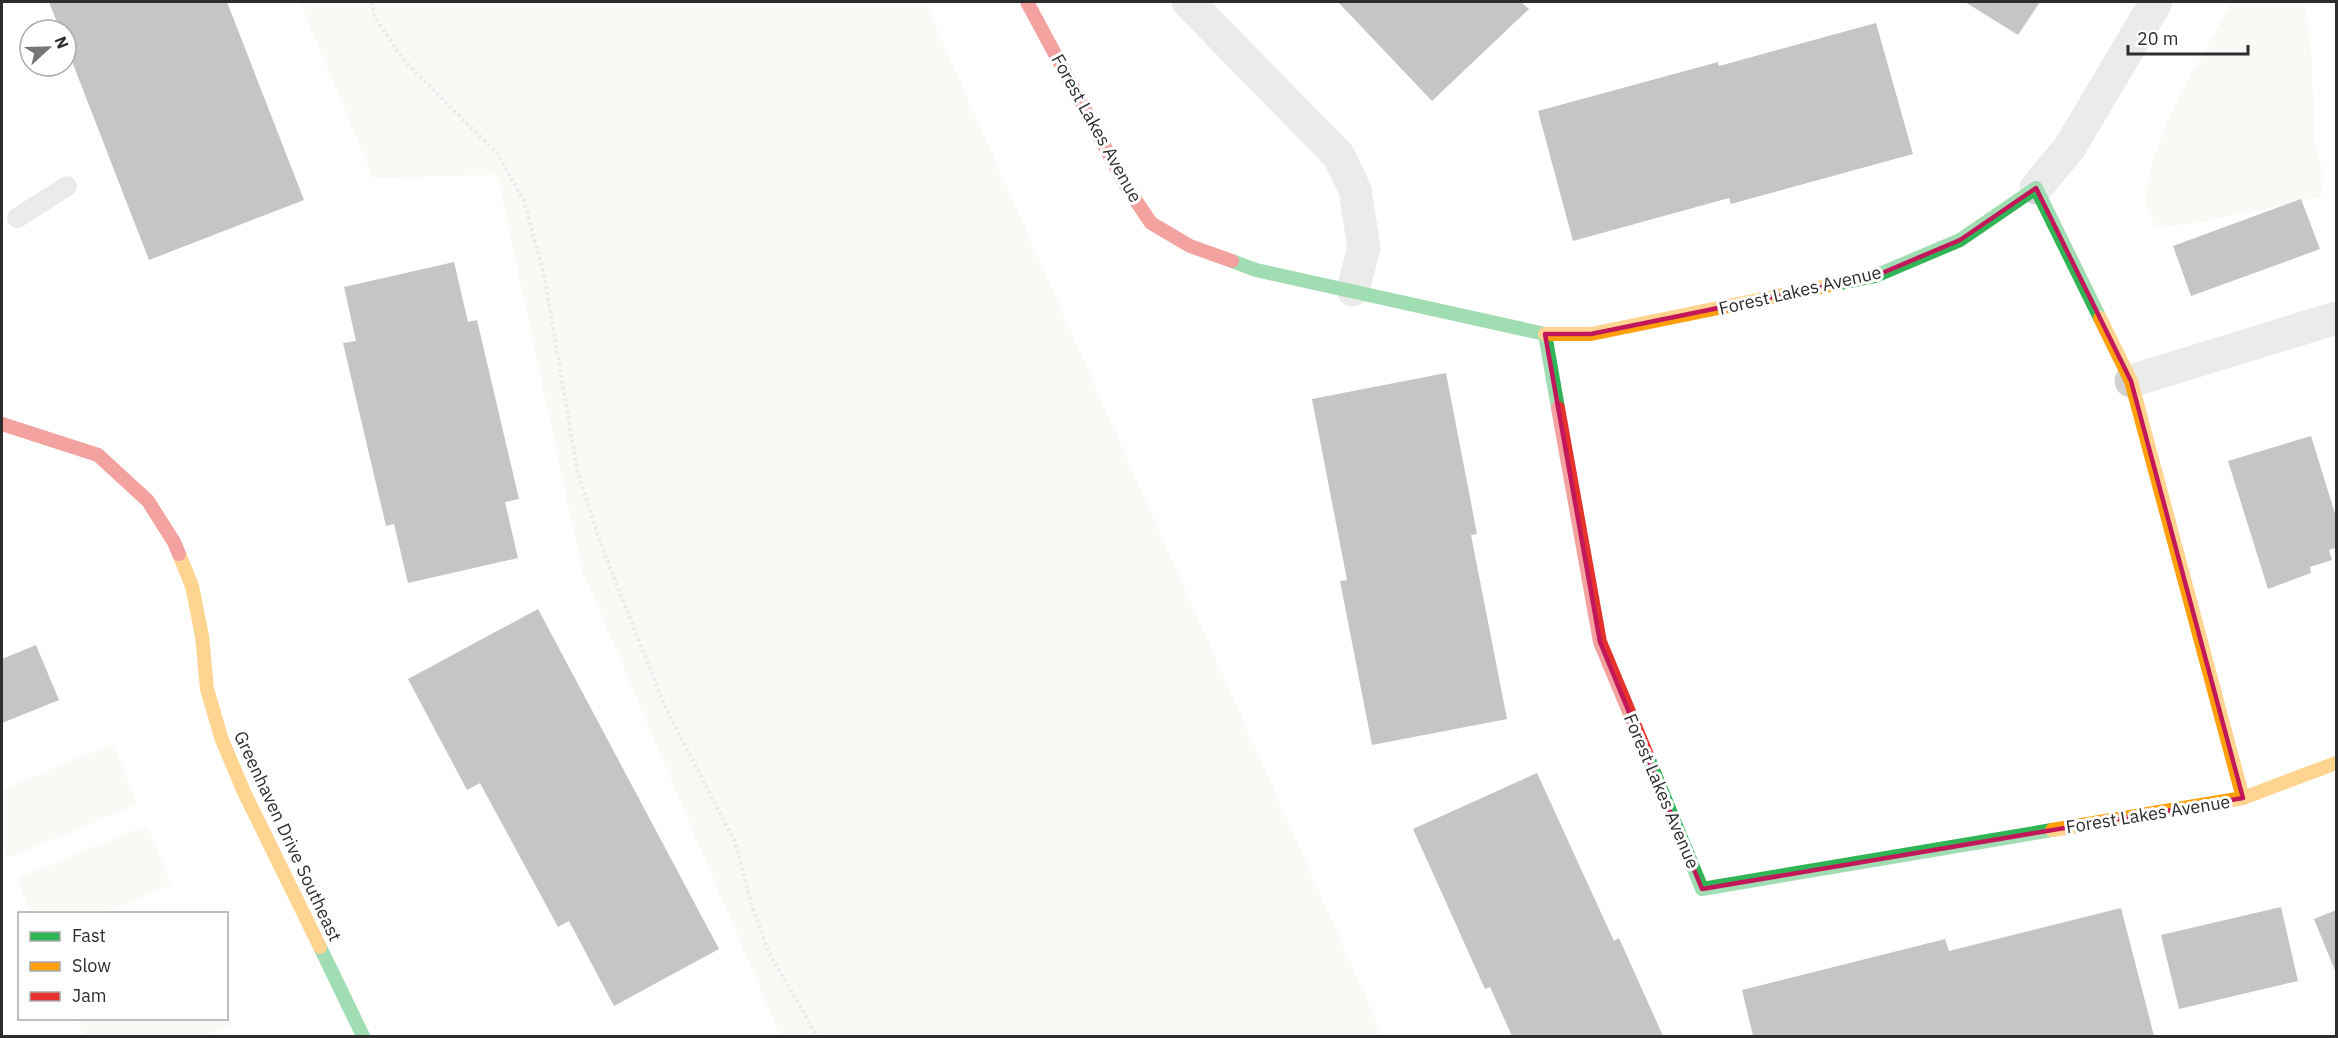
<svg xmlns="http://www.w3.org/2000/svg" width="2338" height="1038" font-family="'IBM Plex Sans',sans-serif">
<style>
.green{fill:#f1f3eb}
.building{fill:#7e7e7e}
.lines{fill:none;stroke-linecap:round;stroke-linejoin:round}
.path{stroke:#d2d2d2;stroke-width:4;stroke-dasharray:3 3;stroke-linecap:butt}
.lane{stroke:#d2d2d2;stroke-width:20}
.street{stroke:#d2d2d2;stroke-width:33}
.fast{stroke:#30b455;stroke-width:14}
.slow{stroke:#ff9f0a;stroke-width:14}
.jam{stroke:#e5322d;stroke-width:14}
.marked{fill:none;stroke:#c2185b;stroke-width:4.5;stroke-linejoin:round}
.labels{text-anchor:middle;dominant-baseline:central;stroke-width:6;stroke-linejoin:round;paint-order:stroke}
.street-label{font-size:18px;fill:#2d2d2d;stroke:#fff}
</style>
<rect width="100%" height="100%" fill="#fff"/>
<g class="green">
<polygon points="300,2 925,2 1383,1036 780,1036 582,570 497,175 373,178"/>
<path d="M2232 2H2302L2307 15 2312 59 2314 140 2324 175 2321 197 2202 222 2155 228C2152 220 2146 209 2146 201 2145 146 2205 52 2232 2Z"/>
<polygon points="113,743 138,804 8,858 2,841 2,790"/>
<polygon points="147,825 172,885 103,913 31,913 17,878"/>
<polygon points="227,1012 232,1025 205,1036 84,1036 77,1019 226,1018"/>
</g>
<g class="building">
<polygon points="49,2 227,2 304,200 149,260 66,46 66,30 60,30"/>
<polygon points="1338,2 1521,2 1529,9 1432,101"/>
<polygon points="1965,2 2040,2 2018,35"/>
<polygon points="1876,23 1913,154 1731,204 1729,198 1573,241 1538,111 1718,62 1719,66"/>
<polygon points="2301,199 2320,249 2191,296 2173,246"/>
<polygon points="454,262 468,322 477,320 519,499 505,502 518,558 408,583 394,524 386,526 343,343 356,341 344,287"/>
<polygon points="1446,373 1477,534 1471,535 1507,719 1372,745 1340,581 1347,580 1312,399"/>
<polygon points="2311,436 2336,517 2336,548 2329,550 2332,560 2310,567 2311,573 2268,589 2228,461"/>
<polygon points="538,609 719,949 614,1006 569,921 558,927 480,783 467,790 408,679"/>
<polygon points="36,645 59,700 2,723 2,659"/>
<polygon points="1537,773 1614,941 1619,938 1663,1036 1512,1036 1490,987 1485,989 1413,829"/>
<polygon points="2281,907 2298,981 2179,1009 2161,935"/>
<polygon points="2121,908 2154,1036 1753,1036 1742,990 1945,939 1949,951"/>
<polygon points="2336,910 2336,973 2314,919"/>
</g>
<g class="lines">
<polyline class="path" points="372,2 374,16 402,58 442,99 497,153 524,201 544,274 577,470 601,545 666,709 735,842 752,906 768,951 817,1036"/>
<polyline class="lane" points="17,218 67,186"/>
<g class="street">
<polyline points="1188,2 1339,156 1355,190 1364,248 1353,290"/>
<polyline points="2036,188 2070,147 2156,2"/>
<polyline points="2131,381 2336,318"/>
</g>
<g class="fast">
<polyline points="1232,261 1256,270 1545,334 1558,408"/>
<polyline points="1831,285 1875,276 1960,240 2036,188 2100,318"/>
<polyline points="1647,755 1702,889 2052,830"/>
<polyline points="320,947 363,1036"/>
</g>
<g class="slow">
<polyline points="2100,318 2131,381 2243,798"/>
<polyline points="1545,334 1591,334 1831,285"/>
<polyline points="179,554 192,586 202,636 207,689 222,740 244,792 320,947"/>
<polyline points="2052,830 2243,798 2336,763"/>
</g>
<g class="jam">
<polyline points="1027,2 1126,186 1151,223 1190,246 1232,261"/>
<polyline points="1558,408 1600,642 1647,755"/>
<polyline points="2,424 98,455 148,501 174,542 179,554"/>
</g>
</g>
<path d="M0 0H2338V1038H0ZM2036 188 2131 381 2243 798 1702 889 1600 642 1545 334H1591L1875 276 1960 240Z" fill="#fff" fill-opacity=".55" fill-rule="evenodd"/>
<path class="marked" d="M2036 188 2131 381 2243 798 1702 889 1600 642 1545 334H1591L1875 276 1960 240Z"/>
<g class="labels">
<g class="street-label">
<text transform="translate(1097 128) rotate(61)">Forest Lakes Avenue</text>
<text transform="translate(1800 290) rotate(-13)">Forest Lakes Avenue</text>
<text transform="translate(1662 791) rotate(67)">Forest Lakes Avenue</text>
<text transform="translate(2148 814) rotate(-9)">Forest Lakes Avenue</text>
<text transform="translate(288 836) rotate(65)">Greenhaven Drive Southeast</text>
</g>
</g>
<rect width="2338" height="1038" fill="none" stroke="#2d2d2d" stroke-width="6"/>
<rect x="18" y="912" width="210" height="108" fill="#ffffff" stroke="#ababab" stroke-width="1.5"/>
<rect x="30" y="932" width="30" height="9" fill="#30b455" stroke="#ababab" stroke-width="1.5"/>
<text x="72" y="942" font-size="18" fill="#2d2d2d">Fast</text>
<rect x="30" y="962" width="30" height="9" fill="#ff9f0a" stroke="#ababab" stroke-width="1.5"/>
<text x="72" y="972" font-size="18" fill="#2d2d2d">Slow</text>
<rect x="30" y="992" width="30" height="9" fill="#e5322d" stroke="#ababab" stroke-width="1.5"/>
<text x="72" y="1002" font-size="18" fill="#2d2d2d">Jam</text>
<g transform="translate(48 48) rotate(68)"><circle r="28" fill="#ffffff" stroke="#ababab" stroke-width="1.5"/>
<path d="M0-4.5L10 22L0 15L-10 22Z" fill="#767676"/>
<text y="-9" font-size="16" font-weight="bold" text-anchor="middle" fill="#2d2d2d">N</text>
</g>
<path d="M2128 45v9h120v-9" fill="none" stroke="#2d2d2d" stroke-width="3"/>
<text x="2137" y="45" font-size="18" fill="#2d2d2d" stroke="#ffffff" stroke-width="4.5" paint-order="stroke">20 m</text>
</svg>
